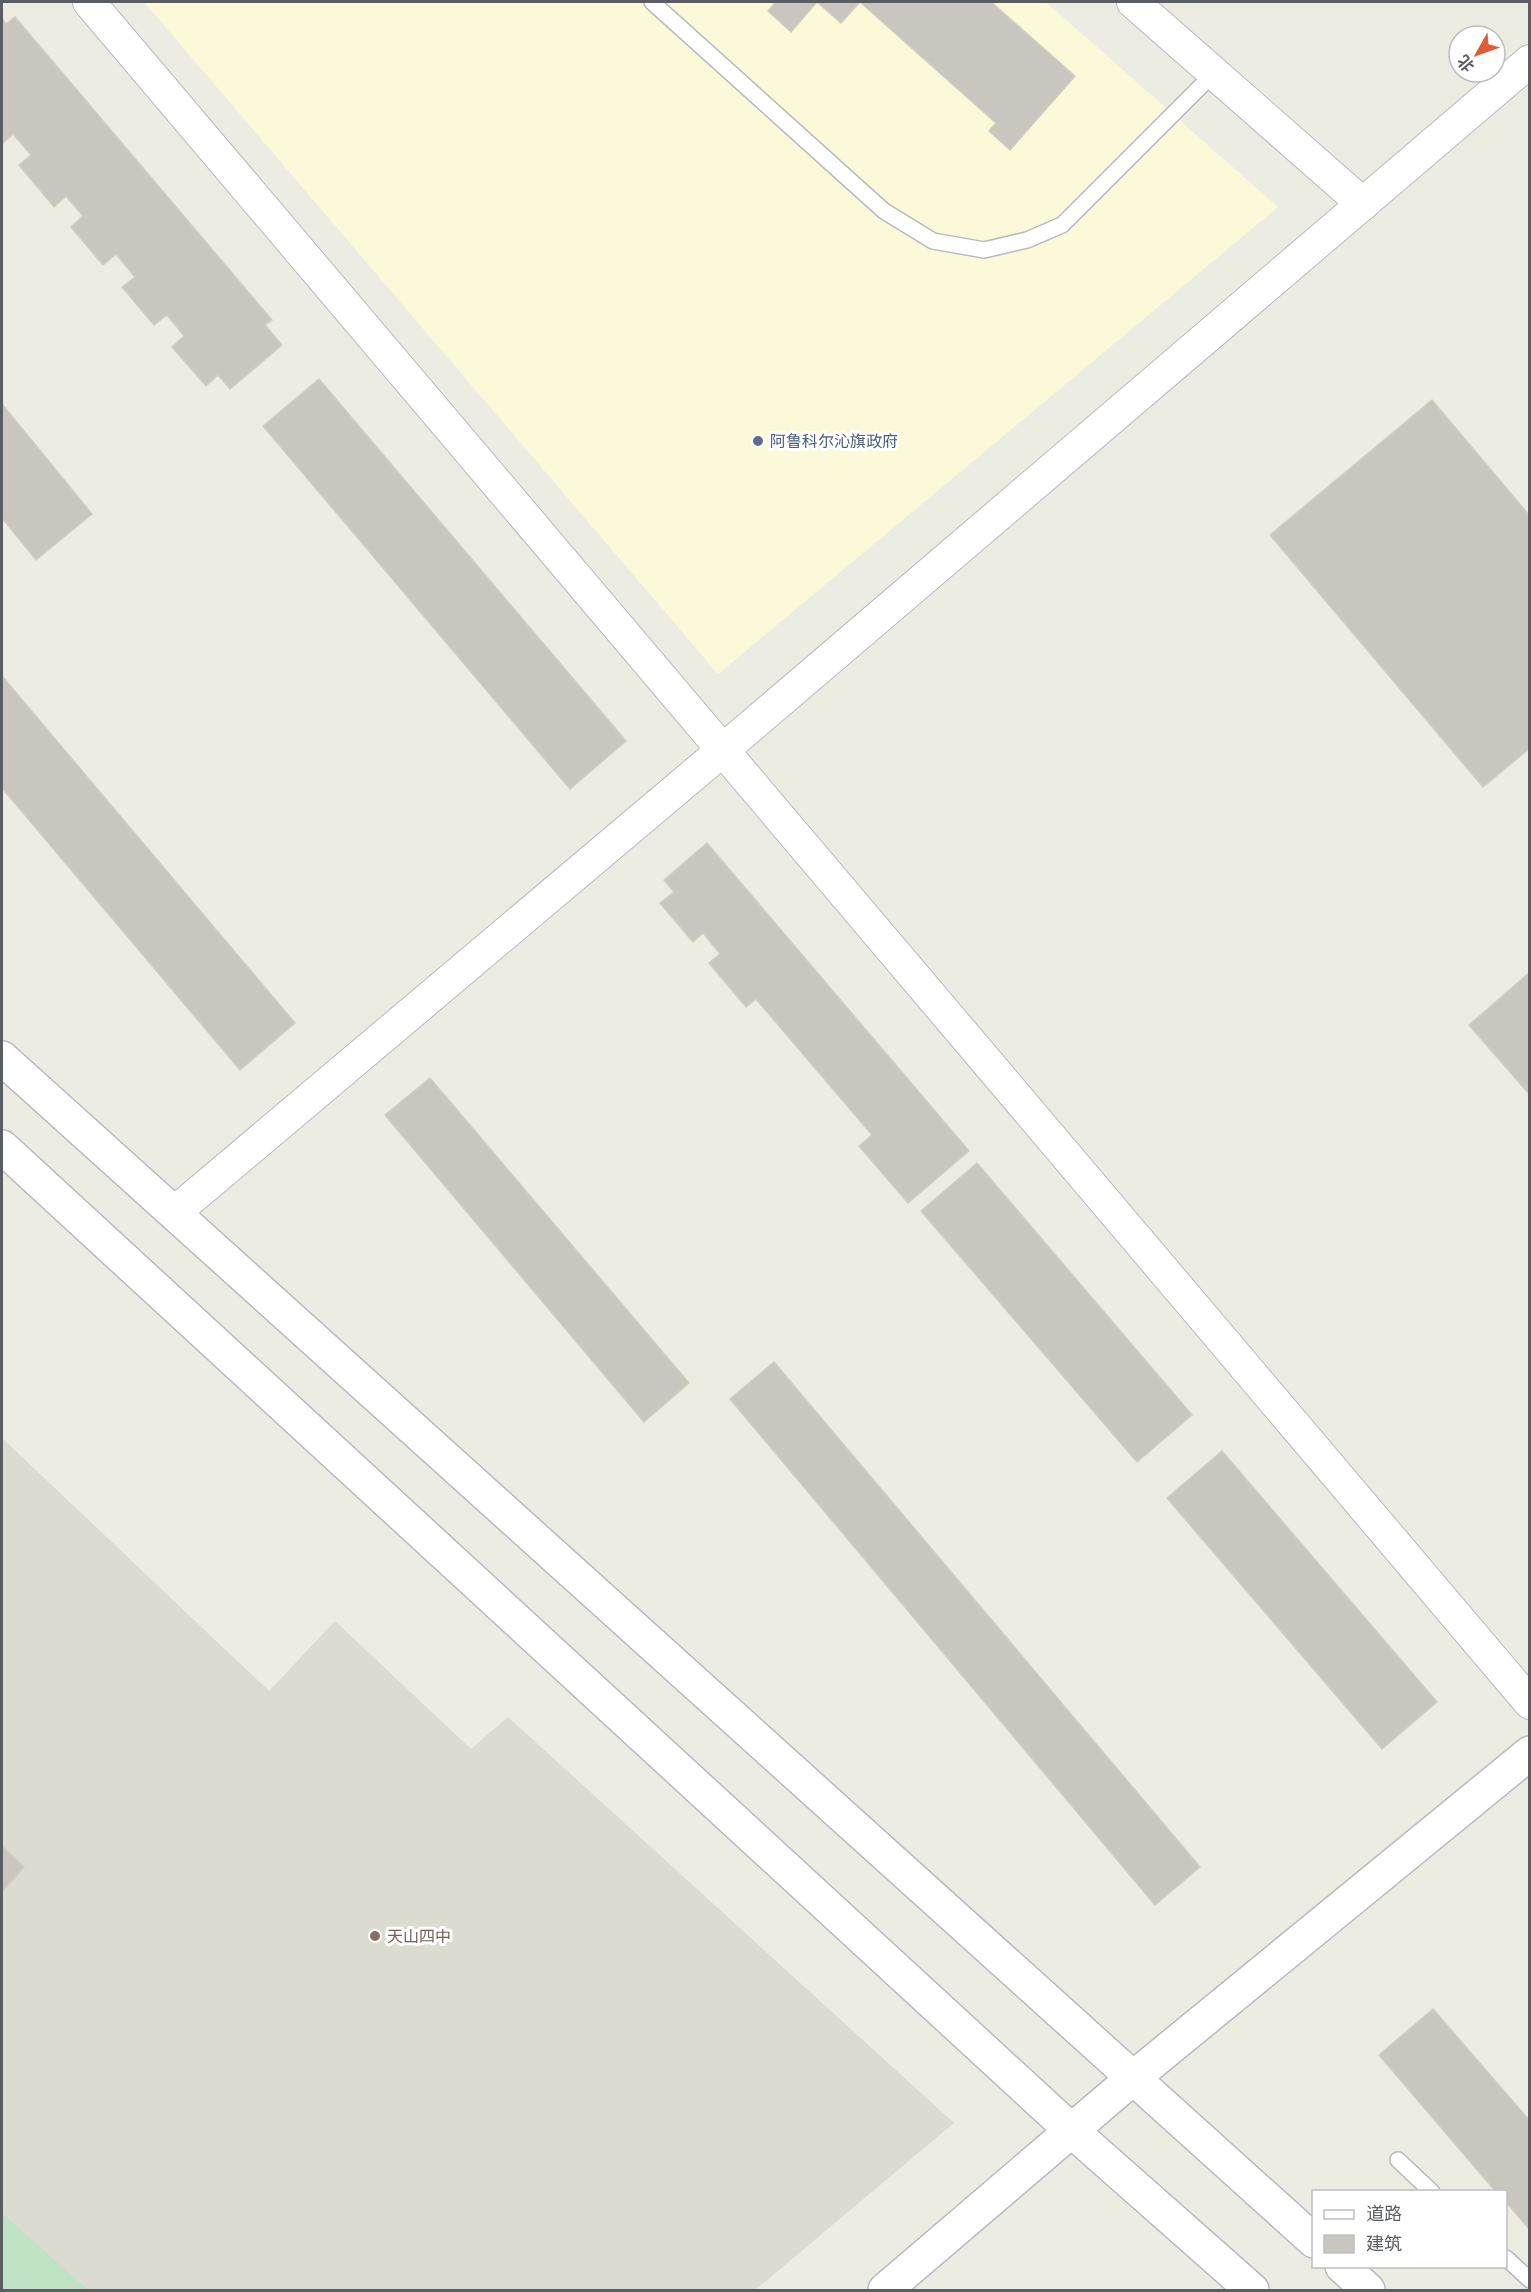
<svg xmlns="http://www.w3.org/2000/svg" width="1531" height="2292" font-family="Raleway,'Noto Sans SC',sans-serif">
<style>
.commercial{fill:#fbf9d8}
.education{fill:#dcdbd0}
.green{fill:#c0e3c5}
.building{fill:#c8c6bf;stroke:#d1cec1;stroke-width:1.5}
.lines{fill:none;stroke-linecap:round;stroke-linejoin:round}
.lane-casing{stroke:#b7b9be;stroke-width:18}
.street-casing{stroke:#b7b9be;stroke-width:34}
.secondary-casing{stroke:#b8bac0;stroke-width:36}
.lane{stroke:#fff;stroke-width:15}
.street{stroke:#fff;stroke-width:32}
.secondary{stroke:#fff;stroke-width:33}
.service-dot{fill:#5c6f8a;stroke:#fff;stroke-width:2}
.education-dot{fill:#8d6e63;stroke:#fff;stroke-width:2}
.labels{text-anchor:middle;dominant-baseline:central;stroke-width:6;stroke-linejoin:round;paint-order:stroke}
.service-label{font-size:16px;fill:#4e5e75;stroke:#fff;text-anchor:start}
.education-label{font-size:16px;fill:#785e54;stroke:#fff;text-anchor:start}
</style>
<rect width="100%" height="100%" fill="#ecece2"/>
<polygon class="commercial" points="144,2 1046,2 1278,207 718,674"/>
<polygon class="education" points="2,1438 269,1691 335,1621 471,1749 508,1717 954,2123 755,2290 2,2290"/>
<polygon class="green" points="2,2213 88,2290 2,2290"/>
<g class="building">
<polygon points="774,2 991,2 1075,76 1010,150 989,131 996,123 860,2 841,23 817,2 791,32 768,11 775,3"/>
<polygon points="15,17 272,320 265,325 282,345 230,389 218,375 206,386 172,347 184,336 167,315 154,325 122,287 135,277 116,254 103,265 71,227 83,216 66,196 54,207 19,165 31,155 13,134 2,144 2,18 6,24"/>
<polygon points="319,379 626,741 570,789 263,426"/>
<polygon points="1432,400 1530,516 1530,748 1483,787 1270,535"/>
<polygon points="2,404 92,514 36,560 2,518"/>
<polygon points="2,676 295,1023 240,1070 2,788"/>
<polygon points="707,843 969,1151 908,1203 859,1146 872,1135 756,999 746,1007 709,963 720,954 703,933 693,942 660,903 674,892 664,880"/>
<polygon points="1530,972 1530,1095 1469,1025"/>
<polygon points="430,1078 689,1383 644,1422 385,1115"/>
<polygon points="977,1163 1192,1415 1137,1462 921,1211"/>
<polygon points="774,1362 1200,1867 1155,1905 730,1399"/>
<polygon points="1222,1451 1437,1702 1382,1749 1167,1498"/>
<polygon points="2,1846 24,1867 2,1892"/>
<polygon points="1433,2009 1530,2121 1530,2230 1506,2202 1506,2192 1496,2192 1379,2055"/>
</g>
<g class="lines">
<g class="lane-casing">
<g id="lane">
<polyline points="652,2 884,211 933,241 984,250 1027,240 1062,225 1214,73"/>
<polyline points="1398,2160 1432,2192"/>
<polyline points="1506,2258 1530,2280"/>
</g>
</g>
<g class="street-casing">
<g id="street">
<polyline points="89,2 1530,1703"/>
<polyline points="1133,2 1363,204"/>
<polyline points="174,1213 723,750 1530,61"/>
</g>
</g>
<g class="secondary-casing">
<g id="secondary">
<polyline points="2,1058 1314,2241"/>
<polyline points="2,1147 1072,2131 1252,2290"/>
<polyline points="1342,2266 1368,2290"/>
<polyline points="885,2290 1133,2078 1530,1753"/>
</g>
</g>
<use href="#lane" class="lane"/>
<use href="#street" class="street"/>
<use href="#secondary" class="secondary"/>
</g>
<circle class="service-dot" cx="758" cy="441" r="6"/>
<circle class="education-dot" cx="375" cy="1936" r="6"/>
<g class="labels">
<g class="service-label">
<text x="770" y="441">阿鲁科尔沁旗政府</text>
</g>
<g class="education-label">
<text x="387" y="1936">天山四中</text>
</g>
</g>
<rect width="1531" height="2292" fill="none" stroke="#5a5d62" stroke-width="6"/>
<rect x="1312" y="2190" width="195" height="78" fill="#ffffff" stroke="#bdbec0" stroke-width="1.5"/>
<rect x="1324" y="2210" width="30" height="9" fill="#ffffff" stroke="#bdbec0" stroke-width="1.5"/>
<text x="1366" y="2220" font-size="18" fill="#5a5d62">道路</text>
<rect x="1324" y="2235" width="30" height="18" fill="#c8c6bf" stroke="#bdbec0" stroke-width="1.5"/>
<text x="1366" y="2250" font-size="18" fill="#5a5d62">建筑</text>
<g transform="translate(1477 54) rotate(230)"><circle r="28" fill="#ffffff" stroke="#bdbec0" stroke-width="1.5"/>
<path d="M0-4.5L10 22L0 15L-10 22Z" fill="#de5d36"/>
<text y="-9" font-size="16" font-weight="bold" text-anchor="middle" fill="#5a5d62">北</text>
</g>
</svg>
